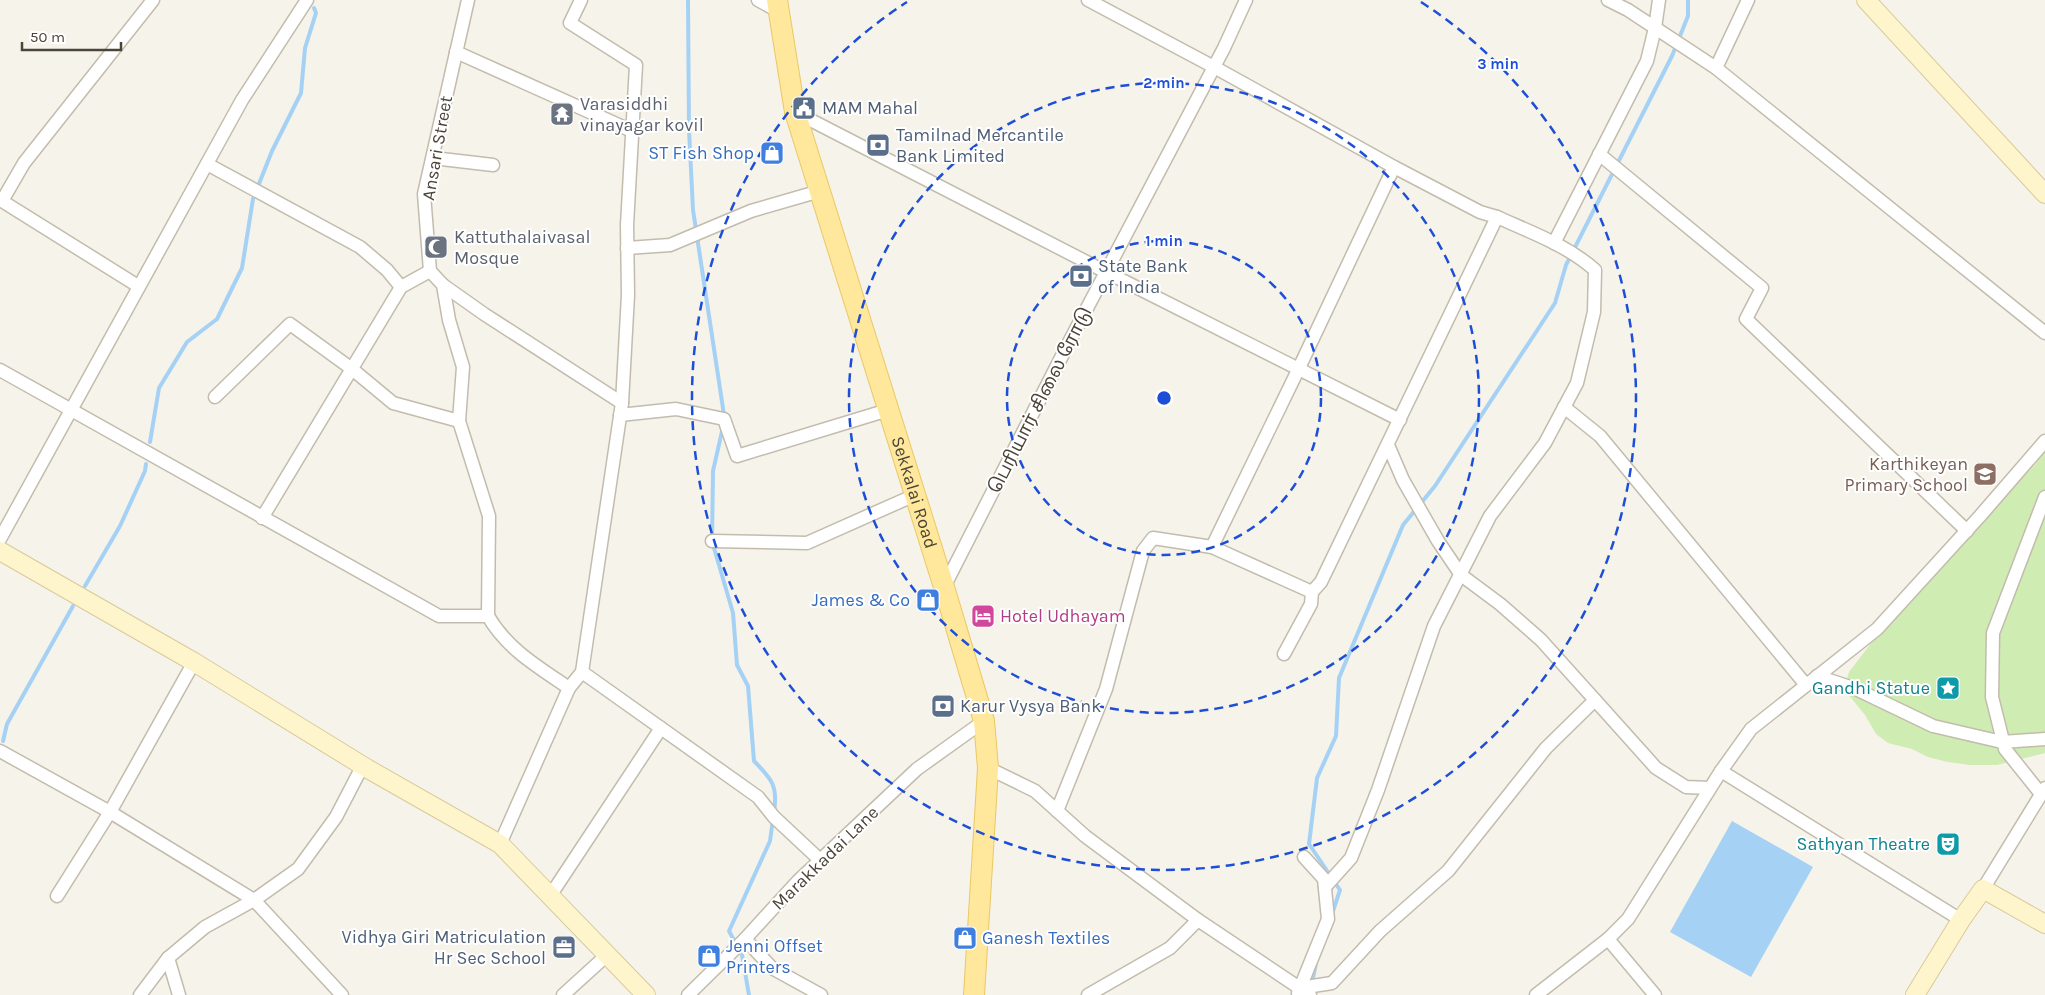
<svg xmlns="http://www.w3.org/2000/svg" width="2045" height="995" font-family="Karla,'Noto Sans Tamil',sans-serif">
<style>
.green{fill:#cfecb2}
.water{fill:#a5d1f5}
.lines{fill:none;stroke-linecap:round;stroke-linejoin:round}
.stream{stroke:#a5d1f5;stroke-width:4}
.street-casing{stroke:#c3bcad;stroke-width:15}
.secondary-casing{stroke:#d8ca99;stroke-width:20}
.primary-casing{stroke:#ebc864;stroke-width:22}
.street{stroke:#fff;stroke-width:12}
.secondary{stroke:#fff5cc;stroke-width:18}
.primary{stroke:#ffe79b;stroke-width:20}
.ring{fill:none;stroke:#1d4ed8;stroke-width:2.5;stroke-dasharray:9 6}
.labels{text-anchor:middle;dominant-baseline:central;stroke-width:4;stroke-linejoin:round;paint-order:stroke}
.worship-label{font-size:18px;fill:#5b616d;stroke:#fff;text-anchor:start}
.service-label{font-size:18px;fill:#4e5e75;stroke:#fff;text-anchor:start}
.street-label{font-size:18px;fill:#4b4438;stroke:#fff}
.shop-label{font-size:18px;fill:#366cbe;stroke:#fff;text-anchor:end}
.education-label{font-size:18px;fill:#785e54;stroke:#fff;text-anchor:end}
.hotel-label{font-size:18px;fill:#b23c85;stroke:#fff;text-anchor:start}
.culture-label{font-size:18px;fill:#0d838f;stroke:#fff;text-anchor:end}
.centre{fill:#1d4ed8;stroke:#fff;stroke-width:2.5}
.ring-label{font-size:15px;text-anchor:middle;font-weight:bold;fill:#1d4ed8;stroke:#fff;stroke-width:4;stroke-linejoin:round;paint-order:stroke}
</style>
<rect width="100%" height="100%" fill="#f6f3eb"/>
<polygon class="green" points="2045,451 2045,753 1997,765 1970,765 1948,762 1928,757 1912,749 1888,743 1876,734 1865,715 1844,689 1849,672 1875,638 1927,580 1966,541 1995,507 2035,465"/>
<polygon class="water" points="1732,821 1813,867 1751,977 1670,932"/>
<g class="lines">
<g class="stream">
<polyline points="688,0 689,130 693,210 724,415"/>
<path d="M723 427 713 471 712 541 733 613 737 665 748 686 754 761C772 779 778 786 774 812"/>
<polyline points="150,442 159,388 187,342 217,319 242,268 253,199 272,151 301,93 305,48 316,13 314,8"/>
<polyline points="85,586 120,526 145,471 146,464"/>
<polyline points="3,741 7,724 73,606"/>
<polyline points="1332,914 1340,890 1309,844 1317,778 1336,736 1339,678 1403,525 1435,486 1555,303 1566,265 1672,56 1688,16 1688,0"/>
<polyline points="1312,983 1316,963"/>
<polyline points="749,995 742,955 729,931 770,841 773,819"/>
</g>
<g class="street-casing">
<g id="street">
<polyline points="468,0 424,194 430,271 443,285 449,320 463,367 459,421 489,516 488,616"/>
<polyline points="758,0 778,11"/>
<polyline points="1088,0 1214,67 1394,167 1480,212 1497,217"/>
<polyline points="1608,0 1628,10 1716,68"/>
<polyline points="1748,0 1716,68 2045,333"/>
<polyline points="456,52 632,131"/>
<polyline points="795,112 1106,272 1400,420"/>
<polyline points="1599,154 1762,288 1746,319 1967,531"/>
<polyline points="433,158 493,165"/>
<polyline points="207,164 360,247 387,270 401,287"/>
<polyline points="1554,243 1647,61 1655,28 1659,0"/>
<polyline points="627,248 670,245 751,211 820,191"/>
<polyline points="443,285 484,314 622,403"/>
<polyline points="138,286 2,201 24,163 153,0"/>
<polyline points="0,370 439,616 488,616"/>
<polyline points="215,397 290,324 352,369 393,403 459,421"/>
<polyline points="1564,407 1600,436 1806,685"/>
<polyline points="620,415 676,409 724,419 737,456 888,410"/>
<polyline points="262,518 401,287 430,271"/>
<polyline points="0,539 242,100 307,0"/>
<polyline points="712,541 807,543 915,495"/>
<polyline points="1212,547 1299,368 1394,167"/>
<polyline points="944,587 1065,350 1224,48 1246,0"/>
<path d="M488 616C507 649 538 667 569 688"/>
<path d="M1284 654 1311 604 1312 592 1321 582 1497 217C1530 232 1567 245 1595 270L1594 312 1577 383 1545 443 1490 516 1434 626 1378 790 1351 858 1325 887"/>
<polyline points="582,672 758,797 774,817 820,860"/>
<polyline points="1817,676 1856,689 1933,726 2002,742 2045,739"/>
<polyline points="1595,700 1656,768 1686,787 1710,788"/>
<polyline points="0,751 110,812 254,900 342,995"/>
<polyline points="988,768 1035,791 1085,836 1198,920"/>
<polyline points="1721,771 1961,920"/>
<polyline points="2041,794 2005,749 1992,697 1993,633 2045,497"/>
<polyline points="1057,811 1106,689 1143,551 1153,538 1212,547 1312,592"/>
<polyline points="500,844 569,688 582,672 622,403 628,295 627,225 636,65 570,23 581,0"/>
<polyline points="1983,889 2045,788"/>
<polyline points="57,896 110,812 194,662"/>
<polyline points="550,896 661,728"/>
<polyline points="1608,939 1655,995"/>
<polyline points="168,958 179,995"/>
<polyline points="1300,988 1332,983 1380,931 1448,871 1546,748 1595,700 1541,640 1500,604 1461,575 1438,541 1403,480 1388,445"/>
<polyline points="1298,993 1328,919 1324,879 1304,857"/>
<polyline points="140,995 168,958 205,927 254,900 298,869 336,817 363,765"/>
<polyline points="563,995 607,955"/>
<polyline points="688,995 745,939"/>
<polyline points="821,995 772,968 745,939 798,881 917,769 984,721"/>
<polyline points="1088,995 1170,948 1198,920 1310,995"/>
<polyline points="1536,995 1608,939 1628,919 1721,771 1751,729 1877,629 1980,516 2045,441"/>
</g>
</g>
<g class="secondary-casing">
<g id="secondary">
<polyline points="1866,0 2045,194"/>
<polyline points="0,551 194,662 368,769 500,844 646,995"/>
<polyline points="1915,995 1961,920 1983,889 2045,924"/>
</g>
</g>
<g class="primary-casing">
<g id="primary">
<path id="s1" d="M777 0 795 112 944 587 984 721 988 768 974 995"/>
</g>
</g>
<use href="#street" class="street"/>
<use href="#secondary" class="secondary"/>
<use href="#primary" class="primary"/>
</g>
<g class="ring">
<circle cx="1164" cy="398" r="157"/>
<circle cx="1164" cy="398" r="315"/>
<path d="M1421 2A472 472 0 1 1 907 2"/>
</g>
<defs>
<g id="civic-square" transform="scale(1.25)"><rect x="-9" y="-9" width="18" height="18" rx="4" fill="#5c6f8a" stroke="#fff"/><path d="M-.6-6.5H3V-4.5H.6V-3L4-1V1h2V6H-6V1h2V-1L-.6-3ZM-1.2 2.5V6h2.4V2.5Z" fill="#fff"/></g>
<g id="temple-square" transform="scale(1.25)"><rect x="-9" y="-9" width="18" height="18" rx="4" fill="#6b7280" stroke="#fff"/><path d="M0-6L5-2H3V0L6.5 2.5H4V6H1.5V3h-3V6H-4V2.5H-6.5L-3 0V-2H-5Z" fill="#fff"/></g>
<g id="bank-square" transform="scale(1.25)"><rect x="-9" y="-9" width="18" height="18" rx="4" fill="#5c6f8a" stroke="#fff"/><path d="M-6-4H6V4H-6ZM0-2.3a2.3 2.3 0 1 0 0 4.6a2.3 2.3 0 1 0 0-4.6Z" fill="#fff"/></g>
<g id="shop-square" transform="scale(1.25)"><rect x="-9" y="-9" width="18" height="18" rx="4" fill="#3f7fe0" stroke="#fff"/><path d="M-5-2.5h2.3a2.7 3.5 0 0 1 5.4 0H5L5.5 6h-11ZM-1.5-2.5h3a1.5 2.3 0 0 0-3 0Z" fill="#fff"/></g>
<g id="mosque-square" transform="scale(1.25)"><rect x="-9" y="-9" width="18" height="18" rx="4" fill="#6b7280" stroke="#fff"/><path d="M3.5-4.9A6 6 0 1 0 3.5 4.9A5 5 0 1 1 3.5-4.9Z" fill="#fff"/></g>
<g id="school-square" transform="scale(1.25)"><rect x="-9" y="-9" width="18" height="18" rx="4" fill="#8d6e63" stroke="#fff"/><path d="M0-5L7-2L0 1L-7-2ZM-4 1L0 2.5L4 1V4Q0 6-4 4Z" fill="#fff"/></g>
<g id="hotel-square" transform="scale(1.25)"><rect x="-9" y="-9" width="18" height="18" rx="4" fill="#d1479c" stroke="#fff"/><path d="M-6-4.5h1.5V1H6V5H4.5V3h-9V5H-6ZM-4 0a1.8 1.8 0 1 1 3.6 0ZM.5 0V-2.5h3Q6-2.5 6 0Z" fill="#fff"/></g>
<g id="sight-square" transform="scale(1.25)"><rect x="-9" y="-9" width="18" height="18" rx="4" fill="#0f9aa8" stroke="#fff"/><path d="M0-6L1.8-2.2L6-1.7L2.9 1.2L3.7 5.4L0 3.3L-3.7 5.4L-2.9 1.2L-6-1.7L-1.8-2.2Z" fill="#fff"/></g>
<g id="theatre-square" transform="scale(1.25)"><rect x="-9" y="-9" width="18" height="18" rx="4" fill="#0f9aa8" stroke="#fff"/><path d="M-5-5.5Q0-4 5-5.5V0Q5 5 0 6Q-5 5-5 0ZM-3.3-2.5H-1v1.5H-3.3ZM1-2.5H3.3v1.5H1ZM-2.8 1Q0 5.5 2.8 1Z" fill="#fff"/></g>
<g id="office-square" transform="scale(1.25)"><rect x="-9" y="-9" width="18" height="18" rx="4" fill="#5c6f8a" stroke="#fff"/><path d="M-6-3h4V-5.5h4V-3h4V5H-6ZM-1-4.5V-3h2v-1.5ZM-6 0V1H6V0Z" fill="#fff"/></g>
</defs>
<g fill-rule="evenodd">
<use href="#civic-square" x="804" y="108"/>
<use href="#temple-square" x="562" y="114"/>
<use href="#bank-square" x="878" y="145"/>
<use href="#shop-square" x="772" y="153"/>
<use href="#mosque-square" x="436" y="247"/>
<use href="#bank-square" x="1081" y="276"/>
<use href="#school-square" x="1985" y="474"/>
<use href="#shop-square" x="928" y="600"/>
<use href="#hotel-square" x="983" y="616"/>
<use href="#sight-square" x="1948" y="688"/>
<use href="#bank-square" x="943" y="706"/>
<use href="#theatre-square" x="1948" y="844"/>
<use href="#shop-square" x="965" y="938"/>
<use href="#office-square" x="564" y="947"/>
<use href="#shop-square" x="709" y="956"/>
</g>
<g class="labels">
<g class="worship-label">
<text x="580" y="104">Varasiddhi<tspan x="580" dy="21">vinayagar kovil</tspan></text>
<text x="454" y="237">Kattuthalaivasal<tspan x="454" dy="21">Mosque</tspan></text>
</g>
<g class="service-label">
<text x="822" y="108">MAM Mahal</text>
<text x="896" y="135">Tamilnad Mercantile<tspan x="896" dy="21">Bank Limited</tspan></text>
<text x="1098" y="266">State Bank<tspan x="1098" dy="21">of India</tspan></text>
<text x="960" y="706">Karur Vysya Bank</text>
<text x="546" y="937" text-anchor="end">Vidhya Giri Matriculation<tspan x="546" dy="21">Hr Sec School</tspan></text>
</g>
<g class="street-label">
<text transform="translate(437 148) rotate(-80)">Ansari Street</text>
<text transform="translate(1040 400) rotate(-63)">பெரியார் சிலை ரோடு</text>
<text stroke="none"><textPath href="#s1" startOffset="512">Sekkalai Road</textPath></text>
<text transform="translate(825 858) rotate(-44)">Marakkadai Lane</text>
</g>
<g class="shop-label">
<text x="754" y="153">ST Fish Shop</text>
<text x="910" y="600">James &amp; Co</text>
<text x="982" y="938" text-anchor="start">Ganesh Textiles</text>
<text x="726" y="946" text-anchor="start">Jenni Offset<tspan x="726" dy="21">Printers</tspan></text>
</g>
<g class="education-label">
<text x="1968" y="464">Karthikeyan<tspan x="1968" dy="21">Primary School</tspan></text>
</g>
<g class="hotel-label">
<text x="1000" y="616">Hotel Udhayam</text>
</g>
<g class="culture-label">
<text x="1930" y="688">Gandhi Statue</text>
<text x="1930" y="844">Sathyan Theatre</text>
</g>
</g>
<circle cx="1164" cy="398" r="8" class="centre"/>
<g class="ring-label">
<text x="1498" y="69">3 min</text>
<text x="1164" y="88">2 min</text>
<text x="1164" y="246">1 min</text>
</g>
<path d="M22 42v8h99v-8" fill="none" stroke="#4b4438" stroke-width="2.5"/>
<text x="30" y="42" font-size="15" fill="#4b4438" stroke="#ffffff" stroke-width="4" paint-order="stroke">50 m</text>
</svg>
